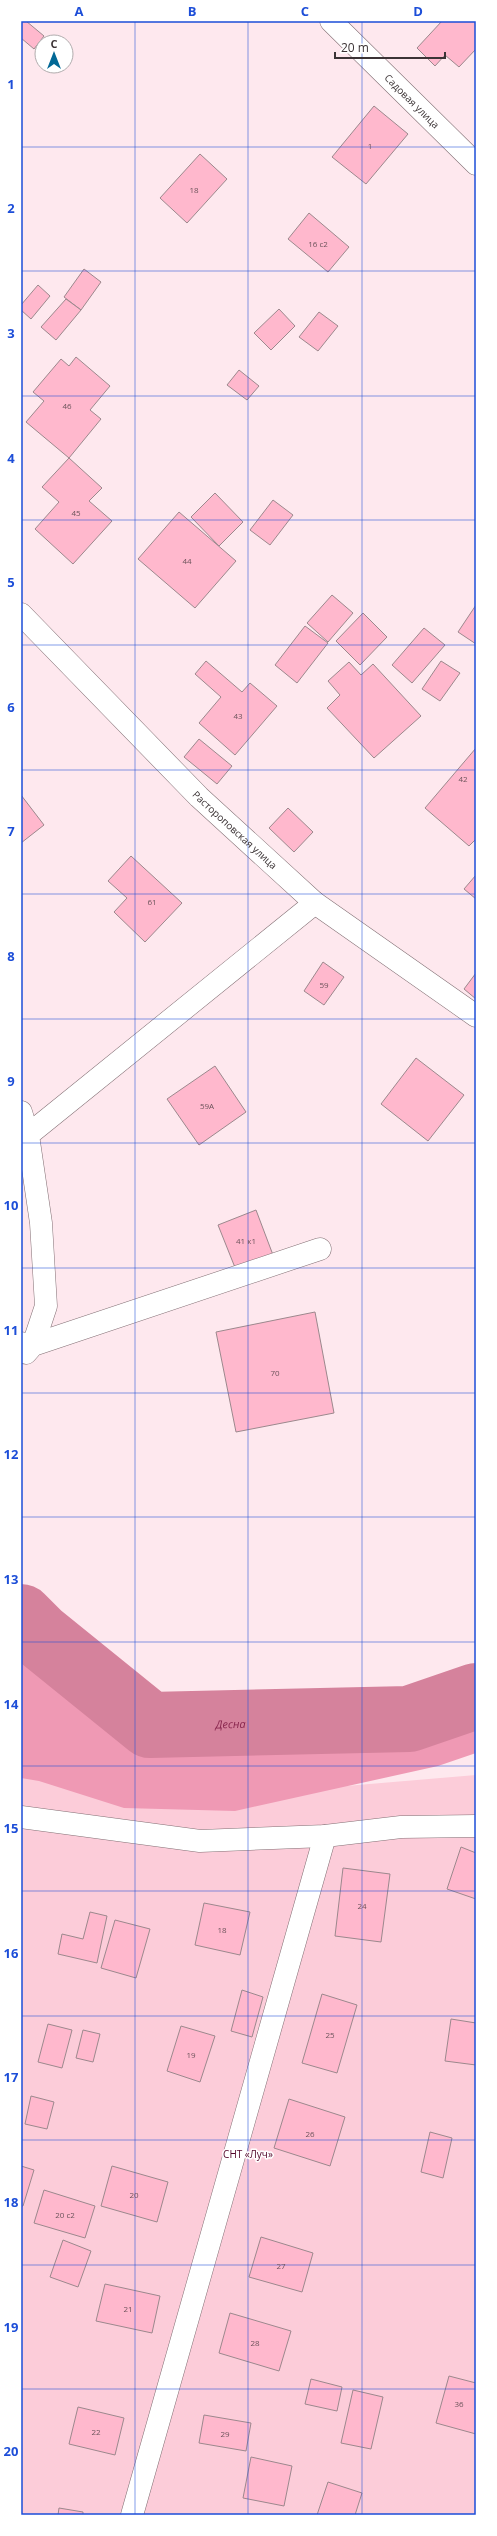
<svg xmlns="http://www.w3.org/2000/svg" width="497" height="2536" font-family="'Open Sans',sans-serif">
<style>
.green{fill:#fcccd9}
.forest{fill:#ef99b4}
.lines{fill:none;stroke-linecap:round;stroke-linejoin:round}
.river{stroke:#d5829c;stroke-width:66}
.building{fill:#ffb8cd;stroke:#9c888d}
.minor-casing{stroke:#837075;stroke-width:23}
.minor{stroke:#fff;stroke-width:22}
.grid{fill:none;stroke:#1d4ed8;stroke-width:1;stroke-opacity:0.55}
.labels{text-anchor:middle;dominant-baseline:central;stroke-width:3;stroke-linejoin:round;paint-order:stroke}
.number-label{font-size:8px;fill:#6c545b}
.street-label{font-size:10px;fill:#3b3335;stroke:#fff}
.park-label{font-size:10px;fill:#510428;stroke:#fff}
.water-label{font-size:11px;font-style:italic;fill:#89264e;stroke:#fff}
.neatline{fill:none;stroke:#1d4ed8;stroke-width:1.5}
.grid-label{font-size:13px;text-anchor:middle;font-weight:bold;fill:#1d4ed8}
</style>
<rect width="100%" height="100%" fill="#fee8ee"/>
<polygon class="green" points="476,1775 476,2515 21,2515 21,1777 263,1793"/>
<polygon class="forest" points="21,1639 41,1660 206,1737 316,1734 427,1722 476,1687 476,1753 438,1766 235,1811 124,1808 39,1781 21,1778"/>
<g class="lines">
<path class="river" id="s1" d="M21 1617 40 1636 150 1725 409 1719 476 1696"/>
</g>
<g class="building">
<polygon points="21,21 26,21 44,36 34,49 21,38"/>
<polygon points="442,21 476,21 476,49 459,67 445,55 435,66 417,48"/>
<polygon points="374,106 408,134 366,184 332,157"/>
<polygon points="200,154 227,179 187,223 160,198"/>
<polygon points="309,213 349,247 328,272 288,239"/>
<polygon points="84,269 101,282 81,310 64,297"/>
<polygon points="38,285 50,296 31,319 21,310 21,305"/>
<polygon points="66,299 81,310 56,340 41,327"/>
<polygon points="279,309 295,326 271,350 254,333"/>
<polygon points="319,312 338,326 318,351 299,337"/>
<polygon points="76,357 110,386 90,410 101,419 69,458 26,422 44,401 33,392 61,359 69,366"/>
<polygon points="239,370 259,386 247,400 227,385"/>
<polygon points="69,458 102,488 89,501 112,521 73,564 35,529 59,502 42,487"/>
<polygon points="215,493 243,522 219,546 191,517"/>
<polygon points="273,500 293,515 270,545 250,530"/>
<polygon points="179,512 236,561 195,608 138,559"/>
<polygon points="332,595 353,613 328,642 307,623"/>
<polygon points="476,605 476,644 458,632"/>
<polygon points="363,613 387,637 360,665 336,641"/>
<polygon points="305,626 328,643 297,683 275,665"/>
<polygon points="424,628 445,645 412,683 392,665"/>
<polygon points="206,661 242,692 250,683 277,706 235,755 199,723 221,697 195,674"/>
<polygon points="441,661 460,673 440,701 422,689"/>
<polygon points="349,662 361,675 373,664 421,716 374,758 327,708 340,695 328,681"/>
<polygon points="199,739 232,766 217,784 184,757"/>
<polygon points="476,748 476,839 469,846 425,808"/>
<polygon points="21,795 44,825 21,843"/>
<polygon points="288,808 313,832 294,852 269,828"/>
<polygon points="131,856 182,903 145,942 114,912 127,898 108,881"/>
<polygon points="476,875 476,899 464,889"/>
<polygon points="323,962 344,977 324,1005 304,991"/>
<polygon points="476,973 476,999 464,989"/>
<polygon points="416,1058 464,1095 428,1141 381,1104"/>
<polygon points="215,1066 246,1112 199,1145 167,1099"/>
<polygon points="256,1210 273,1255 236,1270 218,1225"/>
<polygon points="315,1312 334,1413 236,1432 216,1332"/>
<polygon points="461,1847 476,1853 476,1899 447,1889"/>
<polygon points="343,1868 390,1874 381,1942 335,1936"/>
<polygon points="204,1903 250,1912 240,1955 195,1945"/>
<polygon points="90,1912 107,1916 97,1963 58,1954 62,1934 83,1939"/>
<polygon points="115,1920 150,1929 136,1978 101,1968"/>
<polygon points="242,1990 263,1997 252,2037 231,2031"/>
<polygon points="322,1994 357,2005 337,2073 302,2063"/>
<polygon points="451,2019 476,2023 476,2065 445,2061"/>
<polygon points="48,2024 72,2030 62,2068 38,2062"/>
<polygon points="181,2026 215,2036 200,2082 167,2071"/>
<polygon points="83,2030 100,2034 93,2062 76,2058"/>
<polygon points="31,2096 54,2102 47,2129 25,2124"/>
<polygon points="289,2099 345,2117 330,2166 274,2148"/>
<polygon points="430,2132 452,2138 443,2178 421,2172"/>
<polygon points="21,2166 34,2170 23,2206 21,2206"/>
<polygon points="112,2166 168,2182 157,2222 101,2206"/>
<polygon points="44,2190 95,2206 85,2238 34,2223"/>
<polygon points="261,2237 313,2253 302,2292 249,2277"/>
<polygon points="63,2240 91,2251 78,2287 50,2277"/>
<polygon points="105,2284 160,2296 152,2333 96,2321"/>
<polygon points="230,2313 291,2331 279,2371 219,2353"/>
<polygon points="449,2376 476,2383 476,2434 436,2423"/>
<polygon points="311,2379 342,2387 337,2411 305,2404"/>
<polygon points="353,2390 383,2397 371,2449 341,2443"/>
<polygon points="78,2407 124,2418 115,2455 69,2444"/>
<polygon points="204,2415 251,2423 246,2451 199,2443"/>
<polygon points="251,2457 292,2466 284,2506 243,2498"/>
<polygon points="328,2482 362,2493 355,2515 317,2515"/>
<polygon points="59,2508 83,2512 83,2515 58,2515"/>
</g>
<g class="lines">
<g class="minor-casing">
<g id="minor">
<path id="s2" d="M331 21 476 164"/>
<path id="s3" d="M21 614 199 797 315 903 476 1016"/>
<polyline points="21,1112 28,1135"/>
<polyline points="21,1343 33,1345 46,1306 41,1223 28,1135 315,903"/>
<polyline points="26,1353 33,1345 320,1249"/>
<polyline points="21,1817 200,1841 325,1836 401,1827 476,1826"/>
<polyline points="132,2515 325,1836"/>
</g>
</g>
<use href="#minor" class="minor"/>
</g>
<path class="grid" d="M135 21V2515M248 21V2515M362 21V2515M21 147H476M21 271H476M21 396H476M21 520H476M21 645H476M21 770H476M21 894H476M21 1019H476M21 1143H476M21 1268H476M21 1393H476M21 1517H476M21 1642H476M21 1766H476M21 1891H476M21 2016H476M21 2140H476M21 2265H476M21 2389H476"/>
<g class="labels">
<g class="number-label">
<text x="370" y="145">1</text>
<text x="194" y="189">18</text>
<text x="318" y="243">16 с2</text>
<text x="67" y="405">46</text>
<text x="76" y="512">45</text>
<text x="187" y="560">44</text>
<text x="238" y="715">43</text>
<text x="463" y="778">42</text>
<text x="152" y="901">61</text>
<text x="324" y="984">59</text>
<text x="207" y="1105">59А</text>
<text x="246" y="1240">41 к1</text>
<text x="275" y="1372">70</text>
<text x="362" y="1905">24</text>
<text x="222" y="1929">18</text>
<text x="330" y="2034">25</text>
<text x="191" y="2054">19</text>
<text x="310" y="2133">26</text>
<text x="134" y="2194">20</text>
<text x="65" y="2214">20 с2</text>
<text x="281" y="2265">27</text>
<text x="128" y="2308">21</text>
<text x="255" y="2342">28</text>
<text x="459" y="2403">36</text>
<text x="96" y="2431">22</text>
<text x="225" y="2433">29</text>
</g>
<g class="street-label">
<text stroke="none"><textPath href="#s2" startOffset="114">Садовая улица</textPath></text>
<text stroke="none"><textPath href="#s3" startOffset="304">Растороповская улица</textPath></text>
</g>
<g class="park-label">
<text x="248" y="2154">СНТ «Луч»</text>
</g>
<g class="water-label">
<text stroke="none"><textPath href="#s1" startOffset="249">Десна</textPath></text>
</g>
</g>
<rect width="497" height="2536" fill="none" stroke="#ffffff" stroke-width="44"/>
<g transform="translate(54 54)"><circle r="19" fill="#ffffff" stroke="#b1adae"/>
<path d="M0-3L7 15L0 10L-7 15Z" fill="#026896"/>
<text y="-6" font-size="11" font-weight="bold" text-anchor="middle" fill="#3b3335">С</text>
</g>
<path d="M335 52v6h110v-6" fill="none" stroke="#3b3335" stroke-width="2"/>
<text x="341" y="52" font-size="12" fill="#3b3335" stroke="#ffffff" stroke-width="3" paint-order="stroke">20 m</text>
<rect x="22" y="22" width="453" height="2492" class="neatline"/>
<g class="grid-label">
<text x="79" y="16">A</text>
<text x="192" y="16">B</text>
<text x="305" y="16">C</text>
<text x="418" y="16">D</text>
<text x="11" y="89">1</text>
<text x="11" y="213">2</text>
<text x="11" y="338">3</text>
<text x="11" y="463">4</text>
<text x="11" y="587">5</text>
<text x="11" y="712">6</text>
<text x="11" y="836">7</text>
<text x="11" y="961">8</text>
<text x="11" y="1086">9</text>
<text x="11" y="1210">10</text>
<text x="11" y="1335">11</text>
<text x="11" y="1459">12</text>
<text x="11" y="1584">13</text>
<text x="11" y="1709">14</text>
<text x="11" y="1833">15</text>
<text x="11" y="1958">16</text>
<text x="11" y="2082">17</text>
<text x="11" y="2207">18</text>
<text x="11" y="2332">19</text>
<text x="11" y="2456">20</text>
</g>
</svg>
